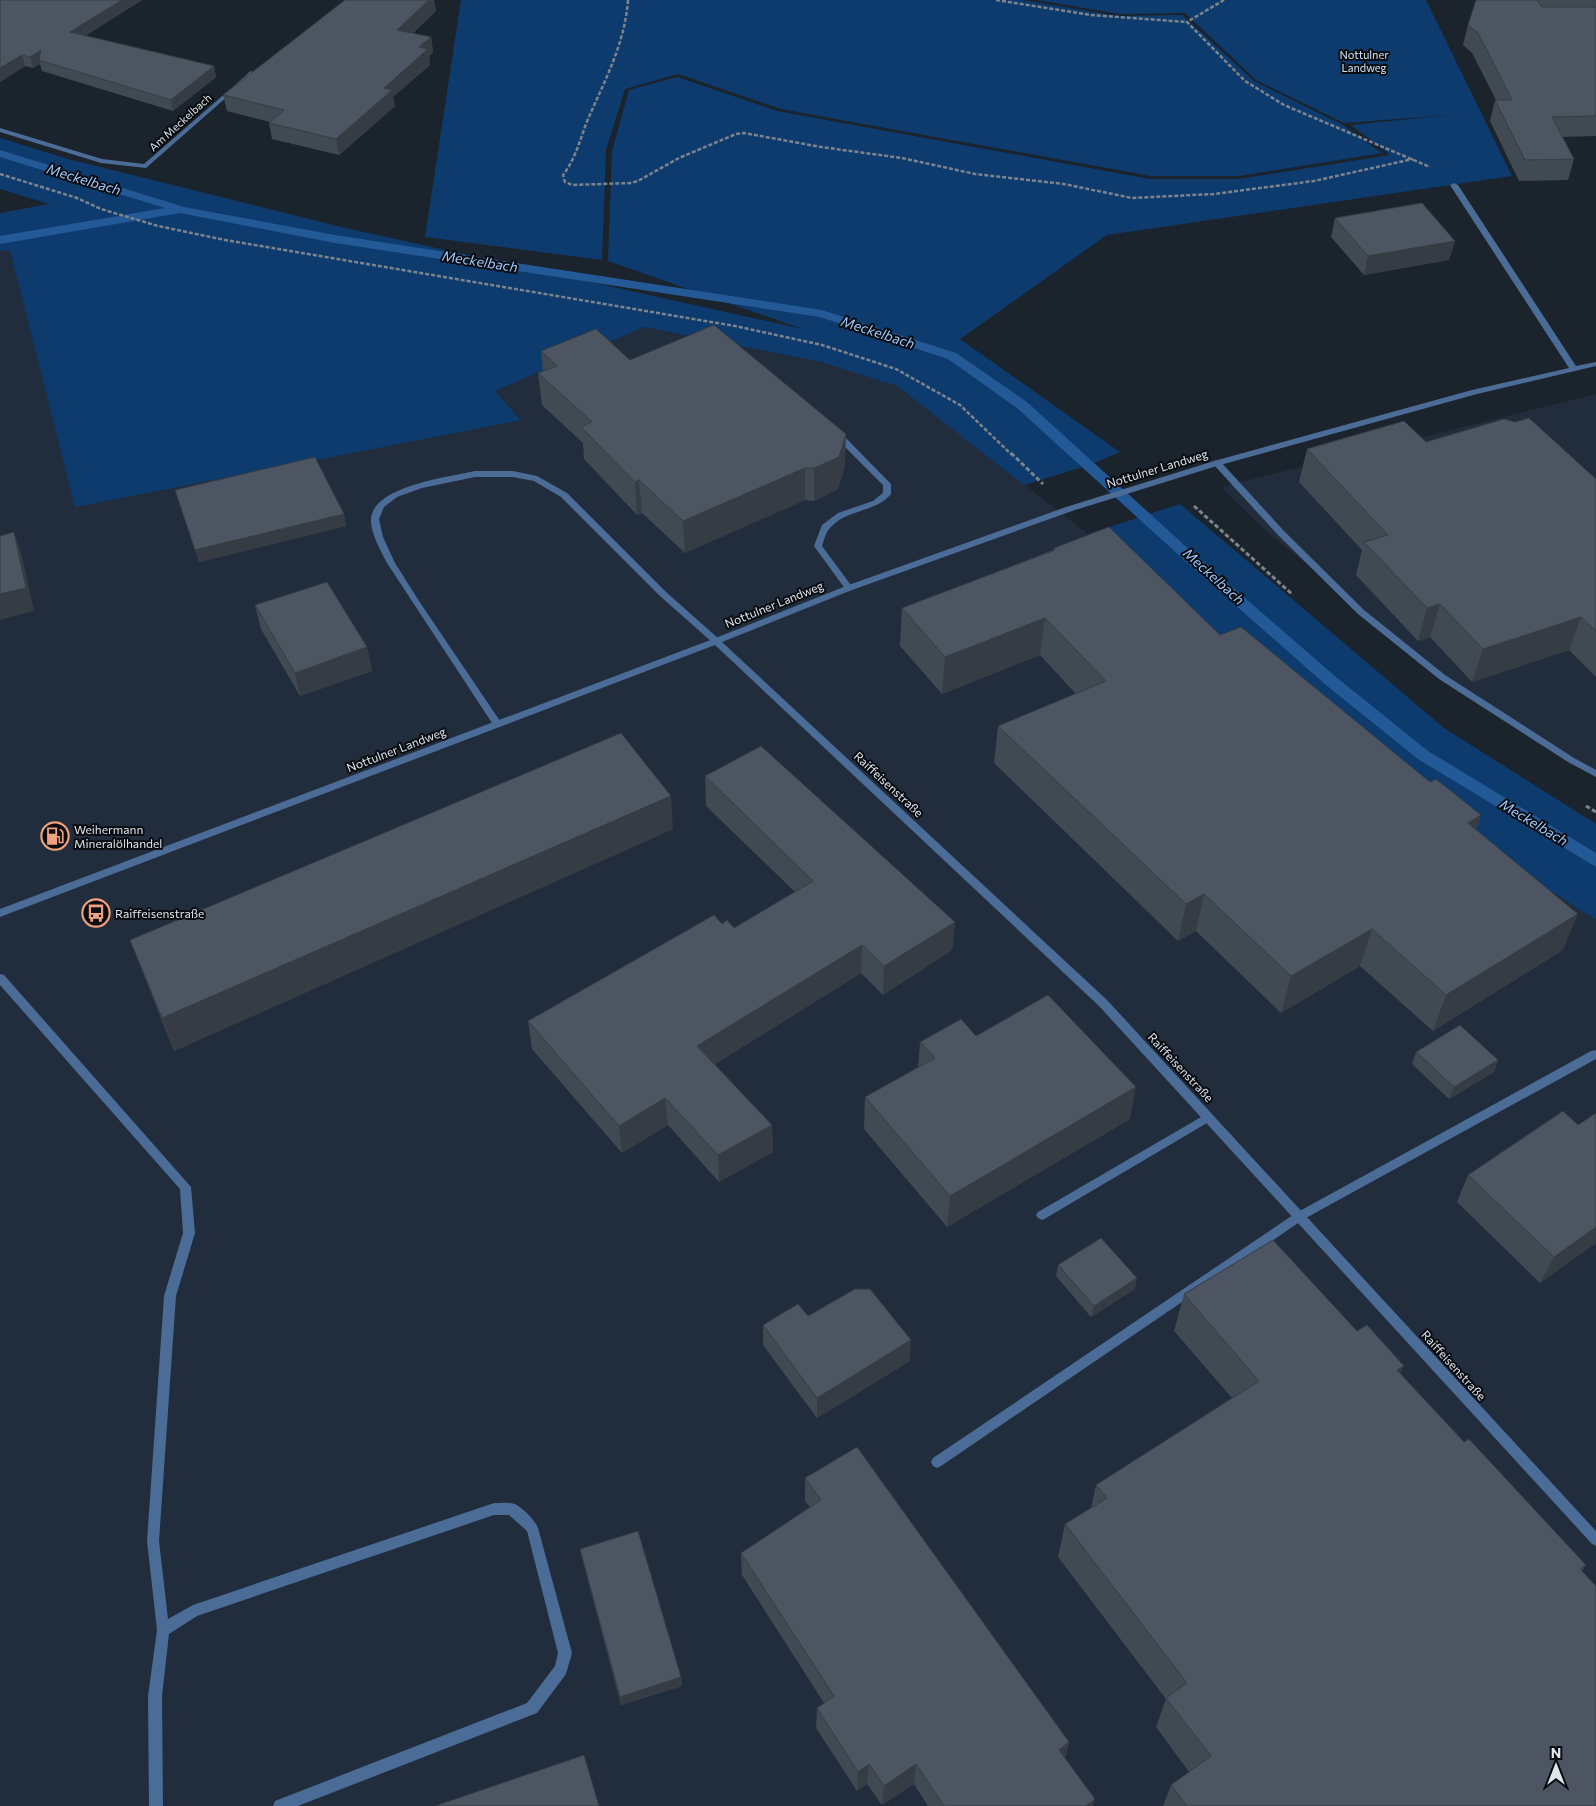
<svg xmlns="http://www.w3.org/2000/svg" width="1596" height="1806" font-family="Commissioner,sans-serif">
<style>
.built{fill:#212d3c}
.green{fill:#0e3b6d}
.lines{fill:none;stroke-linecap:round;stroke-linejoin:round}
.stream{fill:#245997;fill-rule:evenodd}
.path-far1{stroke:#7e848d;stroke-width:2.5;stroke-dasharray:4 2;stroke-linecap:butt}
.path{stroke:#7e848d;stroke-width:3;stroke-dasharray:4.5 2.5;stroke-linecap:butt}
.service{fill:#4a6c97;fill-rule:evenodd}
.minor{fill:#4a6c97;fill-rule:evenodd}
.wall{fill:#414953}
.shaded-wall{fill:#353c44}
.building{fill:#4c5561;stroke:#353c44}
.labels{text-anchor:middle;dominant-baseline:central;stroke-width:4;stroke-linejoin:round;paint-order:stroke}
.far-park-label{font-size:11px;fill:#d6e4f7;stroke:#090c10}
.far-street-label{font-size:11px;fill:#e1e6ed;stroke:#090c10}
.street-label{font-size:12px;fill:#e1e6ed;stroke:#090c10}
.poi-label{font-size:12px;fill:#e1e6ed;stroke:#090c10;text-anchor:start}
.water-label{font-size:14px;font-style:italic;fill:#a0caff;stroke:#090c10}
</style>
<rect width="100%" height="100%" fill="#1b232d"/>
<g class="built">
<polygon points="10,249 521,419 495,391 644,327 821,362 897,386 1088,534 1355,764 1596,920 1596,1806 0,1806 0,251"/>
<polygon points="1596,394 1596,776 1482,706 1267,532 1221,487"/>
</g>
<g class="green">
<polygon points="461,0 1022,0 1118,16 1182,15 1254,81 1343,125 1382,153 1239,176 1151,176 781,109 678,74 625,89 606,150 602,260 425,237"/>
<polygon points="1037,0 1426,0 1512,176 1107,235 960,339 1120,452 1092,464 1024,485 897,386 821,362 644,327 495,391 521,420 75,507 10,250 0,251 0,213 49,204 0,189 0,138 68,159 337,226 803,329 608,261 612,151 629,90 677,77 777,111 1150,179 1239,179 1390,155 1351,125 1450,115 1344,123 1256,80 1185,13 1120,14"/>
<polygon points="1180,504 1444,728 1596,824 1596,920 1355,765 1088,534"/>
</g>
<g class="lines">
<polygon class="stream" points="0,150 184,207 335,235 822,310 956,353 1027,402 1192,552 1336,677 1428,751 1596,853 1596,867 1418,759 1326,685 1182,558 1017,408 948,359 820,317 335,243 180,213 0,244 0,236 165,208 0,157"/>
<g class="path-far1">
<path d="M628 0C625 43 605 80 588 119 580 139 576 158 563 175L565 182 572 185 631 183 638 181 679 158 736 134 744 133 821 147 902 158 975 174 1064 184 1132 198 1214 194 1314 181 1413 159"/>
<polyline points="996,0 1091,15 1187,22"/>
<polyline points="1224,0 1187,22 1245,81 1284,105 1430,167"/>
<polyline points="0,174 77,198 101,209 158,226 225,240 735,326 822,345 896,369 960,405 1012,455"/>
</g>
<g class="path">
<polyline points="1011,453 1043,484"/>
<polyline points="1194,506 1293,595"/>
<polyline points="1586,806 1596,812"/>
</g>
<g class="service">
<path d="M834 432H840L891 484V494C875 513 846 509 830 528 826 532 824 540 822 546L853 588 849 591 846 590 814 546 822 525 838 513 873 501 883 493V485L834 436Z"/>
<polygon points="1217,460 1220,461 1284,531 1364,610 1445,675 1574,758 1596,770 1596,777 1568,762 1439,679 1358,614 1278,535 1214,465 1214,461"/>
<path d="M475 471H513L537 476 567 493 666 592 719 639 720 641 719 643H713L660 596 561 497 534 481 513 477H475L422 488 397 497 384 507 379 519 383 537 395 563 419 601 502 724 500 726H494L387 563C381 551 370 532 371 519 373 486 449 477 475 471Z"/>
<path d="M0 974 4 975 191 1187 195 1233 176 1296 159 1541 168 1619 193 1605 494 1503C500 1503 509 1502 515 1504 523 1508 535 1520 538 1528L572 1653 566 1674 537 1713 298 1806H273L275 1801 280 1799 527 1703 555 1666 558 1653 527 1531 509 1515H494L197 1616 169 1634 162 1696 163 1806H149L148 1696 157 1630 147 1541 164 1296 183 1233 180 1189 0 985Z"/>
<polygon points="1596,1050 1596,1059 1304,1219 941,1466 937,1468 933,1466 931,1462 933,1458 1296,1213 1591,1051"/>
<polygon points="1208,1113 1212,1114 1213,1117 1212,1120 1046,1218 1042,1220 1038,1218 1036,1215 1038,1212"/>
</g>
<g class="minor">
<polygon points="251,71 253,72 253,74 146,168 101,163 0,132 0,128 102,159 144,164"/>
<polygon points="1454,183 1458,185 1576,366 1596,362 1596,366 1477,394 1220,465 1072,511 852,590 722,642 1107,1000 1596,1531 1596,1546 1592,1544 1099,1006 715,645 0,917 0,909 713,639 846,586 1066,507 1214,461 1472,390 1569,368 1450,185"/>
</g>
</g>
<g class="wall">
<polygon points="0,0 142,0 85,36 214,66 216,77 173,111 42,71 40,64 33,68 25,66 0,82"/>
<polygon points="345,0 434,0 436,11 413,33 431,37 433,52 429,57 430,65 393,97 395,106 339,155 272,139 269,123 270,122 227,111 223,95"/>
<polygon points="1476,0 1596,0 1596,136 1562,137 1574,159 1568,180 1519,181 1490,121 1495,100 1496,100 1472,53 1463,45 1468,25"/>
<polygon points="1335,218 1455,241 1449,260 1364,275 1331,237"/>
<polygon points="541,351 630,360 845,466 838,489 814,501 805,500 685,553 642,513 637,515 584,459 583,443 542,405 538,373 543,371"/>
<polygon points="1426,442 1596,479 1596,677 1569,650 1472,682 1430,637 1418,641 1356,575 1362,550 1299,482 1307,449"/>
<polygon points="175,490 344,514 346,526 199,562"/>
<polygon points="1054,548 1220,635 1430,782 1481,815 1476,830 1563,950 1433,1031 1360,966 1281,1013 1196,931 1178,941 994,763 998,726 1076,694 1040,655 942,694 900,646 902,608 1053,550"/>
<polygon points="255,605 367,647 372,671 300,696 261,629"/>
<polygon points="705,776 955,922 952,950 883,995 861,973 715,1064 772,1125 773,1152 719,1182 668,1125 622,1153 532,1049 528,1021 722,924 734,928 795,892 706,806"/>
<polygon points="673,829 174,1051 143,973 130,940"/>
<polygon points="976,1036 1130,1119 947,1227 864,1129 865,1097 918,1067 920,1042"/>
<polygon points="1416,1052 1498,1060 1494,1072 1449,1099 1412,1064"/>
<polygon points="1596,1113 1596,1243 1540,1283 1457,1202 1468,1175 1578,1125"/>
<polygon points="1058,1265 1135,1289 1091,1317 1056,1276"/>
<polygon points="1184,1294 1357,1331 1400,1374 1464,1442 1586,1565 1582,1571 1596,1806 1163,1806 1171,1785 1189,1772 1156,1727 1166,1699 1058,1557 1065,1524 1091,1508 1096,1485 1232,1398 1174,1331"/>
<polygon points="808,1316 910,1361 817,1418 763,1345 763,1325"/>
<polygon points="805,1478 1069,1742 1065,1758 1093,1806 928,1806 914,1784 882,1805 867,1784 857,1791 816,1728 817,1708 824,1703 742,1575 741,1553 810,1507 805,1501"/>
<polygon points="580,1549 681,1677 682,1686 621,1705 582,1558"/>
</g>
<g class="shaded-wall">
<polygon points="122,0 142,0 73,43 70,32"/>
<polygon points="429,0 434,0 436,11 399,45 397,30"/>
<polygon points="431,37 433,52 429,57 430,65 393,97 395,106 339,155 336,139 419,47"/>
<polygon points="41,50 39,60 40,64 33,68 30,57"/>
<polygon points="22,55 25,66 0,82 0,68"/>
<polygon points="214,66 216,77 173,111 171,100"/>
<polygon points="1455,241 1449,260 1364,275 1368,256"/>
<polygon points="846,434 845,466 838,489 814,501 814,468"/>
<polygon points="805,468 805,500 685,553 683,521"/>
<polygon points="639,480 642,513 637,515 635,482"/>
<polygon points="344,514 346,526 199,562 195,550"/>
<polygon points="14,532 22,556 34,611 0,620 0,594"/>
<polygon points="1440,604 1430,637 1418,641 1427,608"/>
<polygon points="1581,617 1569,650 1472,682 1483,649"/>
<polygon points="1045,618 1040,655 942,694 945,657"/>
<polygon points="367,647 372,671 300,696 295,673"/>
<polygon points="671,796 673,829 174,1051 162,1018"/>
<polygon points="1481,815 1468,853 1468,823"/>
<polygon points="1204,894 1196,931 1178,941 1186,904"/>
<polygon points="1578,914 1563,950 1433,1031 1446,995"/>
<polygon points="955,922 952,950 883,995 884,966"/>
<polygon points="1372,929 1360,966 1281,1013 1291,976"/>
<polygon points="862,945 861,973 699,1074 697,1046"/>
<polygon points="1498,1060 1494,1072 1449,1099 1454,1087"/>
<polygon points="1136,1087 1130,1119 947,1227 950,1196"/>
<polygon points="665,1098 668,1125 622,1153 619,1126"/>
<polygon points="772,1125 773,1152 719,1182 718,1155"/>
<polygon points="1596,1227 1596,1243 1540,1283 1554,1257"/>
<polygon points="1137,1278 1135,1289 1091,1317 1094,1306"/>
<polygon points="911,1340 910,1361 817,1418 817,1398"/>
<polygon points="1404,1366 1388,1401 1397,1370"/>
<polygon points="681,1677 682,1686 621,1705 620,1697"/>
<polygon points="1069,1742 1064,1762 1059,1750"/>
<polygon points="869,1764 867,1784 857,1791 858,1772"/>
<polygon points="916,1764 914,1784 882,1805 884,1786"/>
<polygon points="1095,1799 1093,1806 1086,1806"/>
</g>
<g class="building">
<polygon points="0,0 122,0 70,32 214,66 171,100 39,60 41,50 30,57 22,55 0,68"/>
<polygon points="345,0 429,0 397,30 431,37 419,47 428,49 384,88 392,90 336,139 269,123 284,110 223,95"/>
<polygon points="1476,0 1537,0 1542,7 1596,7 1596,116 1552,117 1574,159 1525,160 1495,100 1512,100 1478,33 1468,25"/>
<polygon points="1422,203 1455,241 1368,256 1335,218"/>
<polygon points="714,325 846,434 839,457 814,468 805,468 683,521 639,480 635,482 581,427 592,422 538,373 557,366 541,351 596,329 630,360"/>
<polygon points="1529,418 1596,479 1596,631 1581,617 1483,649 1440,604 1427,608 1364,542 1388,535 1307,449 1404,421 1426,442 1504,419 1515,422"/>
<polygon points="315,457 344,514 195,550 175,490"/>
<polygon points="1109,527 1220,635 1241,627 1430,782 1436,779 1481,815 1468,823 1578,914 1446,995 1372,929 1291,976 1204,894 1186,904 998,726 1106,681 1045,618 945,657 902,608 1055,550 1054,548"/>
<polygon points="14,532 26,588 0,594 0,536"/>
<polygon points="327,582 367,647 295,673 255,605"/>
<polygon points="621,733 671,796 162,1018 130,940"/>
<polygon points="761,746 955,922 884,966 862,945 697,1046 772,1125 718,1155 665,1098 619,1126 528,1021 714,915 722,924 727,920 734,928 813,881 705,776"/>
<polygon points="1048,995 1136,1087 950,1196 865,1097 935,1058 920,1042 961,1019 976,1036"/>
<polygon points="1460,1025 1498,1060 1454,1087 1416,1052"/>
<polygon points="1563,1111 1578,1125 1596,1113 1596,1227 1554,1257 1468,1175"/>
<polygon points="1101,1238 1137,1278 1094,1306 1058,1265"/>
<polygon points="1273,1240 1357,1331 1367,1325 1404,1366 1397,1370 1464,1442 1469,1439 1586,1565 1580,1569 1596,1586 1596,1806 1187,1806 1171,1785 1211,1756 1166,1698 1187,1683 1065,1524 1107,1498 1096,1485 1259,1381 1184,1294"/>
<polygon points="855,1289 870,1289 911,1340 817,1398 763,1325 798,1304 808,1316"/>
<polygon points="857,1447 1069,1742 1059,1750 1095,1799 1086,1806 944,1806 916,1764 884,1786 869,1764 858,1772 817,1708 834,1696 741,1553 821,1500 805,1478"/>
<polygon points="638,1531 681,1677 620,1697 580,1549"/>
<polygon points="584,1755 599,1806 435,1806"/>
</g>
<defs>
<g id="fuel-ring" transform="scale(1.4375)"><circle r="9.5" fill="#090c10" stroke="#f1a17d" stroke-width="1.5"/><path d="M-5.5-6h7V0h2V4h1.3V-2.5L3-4.5l.8-.8L6-3V5H2.5V1h-1V6h-7ZM-4.2-4.7v3.2H.2V-4.7Z" fill="#f1a17d"/></g>
<g id="bus-ring" transform="scale(1.4375)"><circle r="9.5" fill="#090c10" stroke="#f1a17d" stroke-width="1.5"/><path d="M-5-6H5V4H4V6H2V4H-2V6H-4V4H-5ZM-3.5-4V0h7V-4ZM-3.5 1.2v1.5H-2V1.2ZM2 1.2v1.5H3.5V1.2Z" fill="#f1a17d"/></g>
</defs>
<g fill-rule="evenodd">
<use href="#fuel-ring" x="55" y="836"/>
<use href="#bus-ring" x="96" y="913"/>
</g>
<g class="labels">
<g class="far-park-label">
<text x="1364" y="54">Nottulner<tspan x="1364" dy="13">Landweg</tspan></text>
</g>
<g class="far-street-label">
<text transform="translate(180 122) rotate(-42)">Am Meckelbach</text>
</g>
<g class="street-label">
<text transform="translate(1157 468) rotate(-17)">Nottulner Landweg</text>
<text transform="translate(774 604) rotate(-22)">Nottulner Landweg</text>
<text transform="translate(396 749) rotate(-21)">Nottulner Landweg</text>
<text transform="translate(889 784) rotate(43)">Raiffeisenstraße</text>
<text transform="translate(1181 1067) rotate(47)">Raiffeisenstraße</text>
<text transform="translate(1454 1365) rotate(48)">Raiffeisenstraße</text>
</g>
<g class="poi-label">
<text x="74" y="829">Weihermann<tspan x="74" dy="14">Mineralölhandel</tspan></text>
<text x="115" y="913">Raiffeisenstraße</text>
</g>
<g class="water-label">
<text transform="translate(84 179) rotate(17)">Meckelbach</text>
<text transform="translate(480 261) rotate(9)">Meckelbach</text>
<text transform="translate(878 332) rotate(18)">Meckelbach</text>
<text transform="translate(1214 576) rotate(42)">Meckelbach</text>
<text transform="translate(1534 822) rotate(31)">Meckelbach</text>
</g>
</g>
<g transform="translate(1556 1766)" stroke="#090c10" stroke-width="4" paint-order="stroke">
<path d="M0-4L9 19L0 12L-9 19Z" fill="#e1e6ed"/>
<text y="-8" font-size="14" font-weight="bold" text-anchor="middle" fill="#e1e6ed">N</text>
</g>
</svg>
